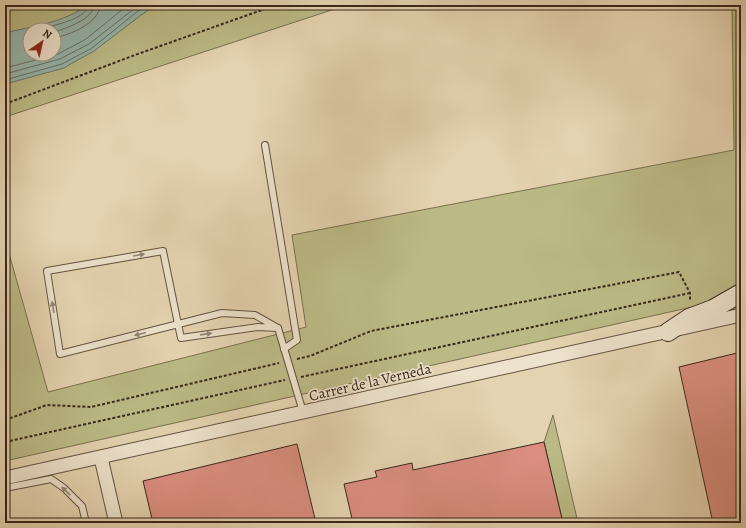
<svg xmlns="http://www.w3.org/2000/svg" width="746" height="528" font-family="Alegreya,serif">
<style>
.green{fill:#bbba86;stroke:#7a7050}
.water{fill:#95b7ae;stroke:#707d73;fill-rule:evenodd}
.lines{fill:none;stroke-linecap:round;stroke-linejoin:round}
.shore{stroke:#676f64;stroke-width:1}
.building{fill:#db8e80;stroke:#39271a}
.lane-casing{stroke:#645240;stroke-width:8}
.street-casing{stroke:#645240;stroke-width:15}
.secondary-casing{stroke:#39271a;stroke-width:20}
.path{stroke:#39271a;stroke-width:2;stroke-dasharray:3 2;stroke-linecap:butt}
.lane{stroke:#ede2cc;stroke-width:6}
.street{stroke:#ede2cc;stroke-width:13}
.secondary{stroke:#ede2cc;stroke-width:18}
.oneway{fill:#938473}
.labels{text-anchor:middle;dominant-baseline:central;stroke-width:3.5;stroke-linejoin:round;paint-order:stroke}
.street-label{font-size:15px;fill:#39271a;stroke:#ede2cc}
</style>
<rect width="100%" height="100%" fill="#e4d3b0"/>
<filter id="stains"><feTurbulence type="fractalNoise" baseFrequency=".005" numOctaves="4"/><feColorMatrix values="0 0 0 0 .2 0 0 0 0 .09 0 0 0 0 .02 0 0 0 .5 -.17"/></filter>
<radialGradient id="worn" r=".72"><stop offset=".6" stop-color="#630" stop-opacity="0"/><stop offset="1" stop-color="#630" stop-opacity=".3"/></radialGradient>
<g class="green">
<path d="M5 5H88C63 23 34 26 5 33Z"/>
<polygon points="156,5 347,5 5,117 5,84 63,68 74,62 94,51 141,15"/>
<polygon points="732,5 741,5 741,296 5,461 5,239 48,392 306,327 292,235 734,150"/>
<polygon points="553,415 578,523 563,523 544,442"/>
</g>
<path class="water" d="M88 5H156L141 15 94 51 74 62 64 68 5 84V33C34 26 63 23 88 5ZM30 30H54V54H30Z"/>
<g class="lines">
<g class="shore">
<path d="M34 30C47 27 87 20 89 5"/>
<path d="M54 32C66 28 93 20 94 5"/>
<path d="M54 38C70 35 100 23 100 5"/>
<polyline points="5,68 58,54 86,39 128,5"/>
<polyline points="5,74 60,59 89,44 139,5"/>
<polyline points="5,80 62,64 92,48 138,11 149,5"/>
</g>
</g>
<g class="building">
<polygon points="741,352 741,523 713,523 679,367"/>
<polygon points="544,442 563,523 353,523 344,484 377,477 375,471 412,463 413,470"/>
<polygon points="297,444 316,523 153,523 143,481"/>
</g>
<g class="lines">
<g class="lane-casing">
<g id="lane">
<polyline points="265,145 297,340 284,349"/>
<polyline points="178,324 181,338 258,327 278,328 255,315 222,313 60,354 47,271 163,251 178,324"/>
<polyline points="278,328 303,412"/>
<polyline points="5,488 51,479 64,488 82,506 86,523"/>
</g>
</g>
<g class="street-casing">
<g id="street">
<polyline points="101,458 116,523"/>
<polyline points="5,478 741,315"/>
</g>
</g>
<g class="secondary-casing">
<polyline id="secondary" points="668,332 689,318 713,309 741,293"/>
</g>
<g class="path">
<polyline points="5,104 135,55 276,5"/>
<polyline points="297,359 310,356 371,331 679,272 690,293 690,301"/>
<polyline points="301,377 690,293"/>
<polyline points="5,420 47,405 91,407 279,363"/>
<polyline points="5,442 285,380"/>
</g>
<use href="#lane" class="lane"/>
<use href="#street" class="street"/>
<use href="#secondary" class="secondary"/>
</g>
<defs><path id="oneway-solid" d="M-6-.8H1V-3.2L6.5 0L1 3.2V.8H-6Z"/></defs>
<g class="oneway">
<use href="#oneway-solid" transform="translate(139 255) rotate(-10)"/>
<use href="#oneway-solid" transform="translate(53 307) rotate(-99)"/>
<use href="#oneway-solid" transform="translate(140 334) rotate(166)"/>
<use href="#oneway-solid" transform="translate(206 334) rotate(-8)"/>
<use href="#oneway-solid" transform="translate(66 491) rotate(-137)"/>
</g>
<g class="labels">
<g class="street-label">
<text transform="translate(370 382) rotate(-13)">Carrer de la Verneda</text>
</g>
</g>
<rect width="746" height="528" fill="none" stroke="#e4d3b0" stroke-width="20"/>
<rect x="6" y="6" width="734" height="516" fill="none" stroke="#39271a" stroke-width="2"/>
<rect x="10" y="10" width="726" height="508" fill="none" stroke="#39271a"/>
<g transform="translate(42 42) rotate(34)"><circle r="19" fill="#ede2cc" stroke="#a59785"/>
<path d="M0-3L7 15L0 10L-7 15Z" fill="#8f2418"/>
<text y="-6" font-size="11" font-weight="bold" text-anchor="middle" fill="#39271a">N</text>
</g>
<rect width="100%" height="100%" filter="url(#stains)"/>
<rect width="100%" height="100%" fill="url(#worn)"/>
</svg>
